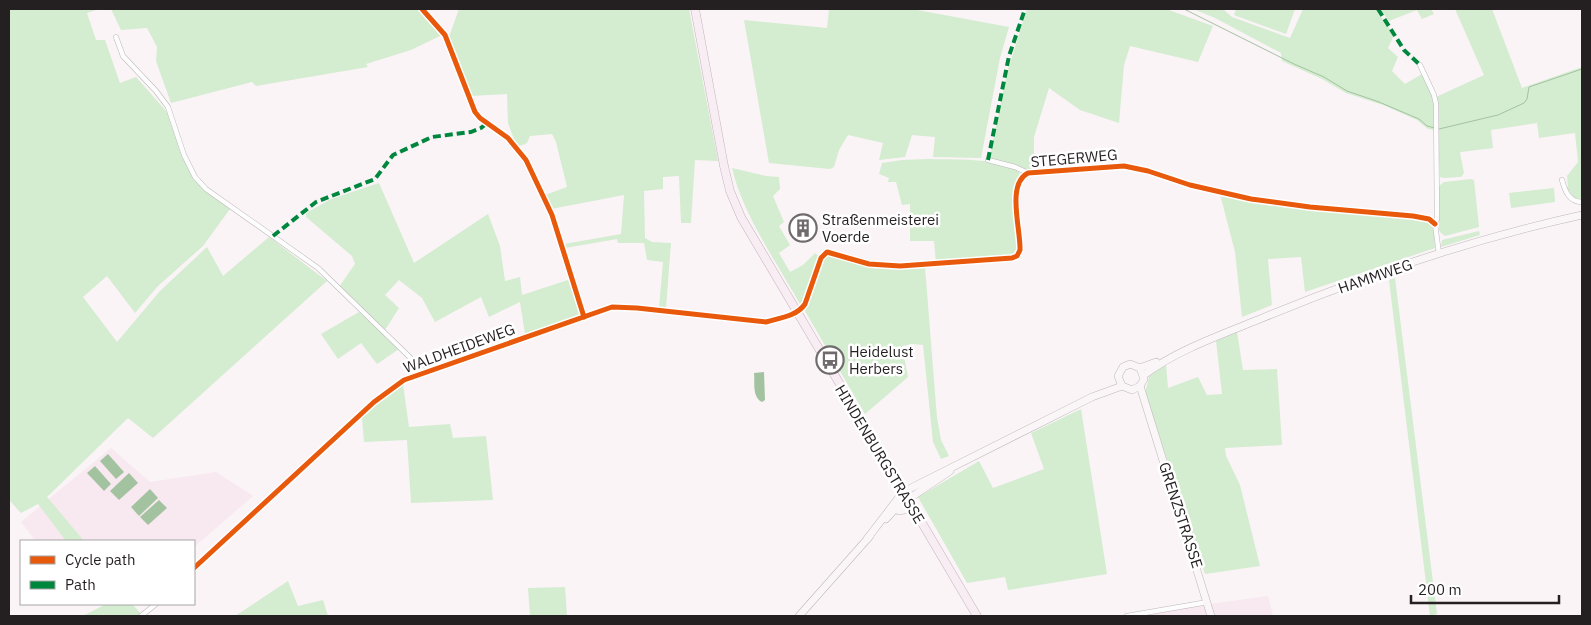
<svg xmlns="http://www.w3.org/2000/svg" width="1591" height="625" font-family="'IBM Plex Sans',sans-serif">
<style>
.built{fill:#f8e8ef}
.green{fill:#d4ecd0}
.water{fill:#a3c3a0}
.lines{fill:none;stroke-linecap:round;stroke-linejoin:round}
.stream{stroke:#a3c3a0;stroke-width:1}
.street-casing{stroke:#bdb8ba;stroke-width:5.5}
.secondary-casing{stroke:#bdb8ba;stroke-width:8}
.primary-casing{stroke:#c4b3bc;stroke-width:9}
.street{stroke:#fefdfe;stroke-width:4.5}
.secondary{stroke:#faf6f8;stroke-width:7}
.primary{stroke:#f7edf2;stroke-width:8}
.quiet{stroke:#00873e;stroke-width:4;stroke-dasharray:8 4;stroke-linecap:butt}
.cycleway-casing{stroke:#fff;stroke-width:8}
.cycleway{stroke:#e8590c;stroke-width:5}
.labels{text-anchor:middle;dominant-baseline:central;stroke-width:5;stroke-linejoin:round;paint-order:stroke}
.street-label{font-size:15px;fill:#241f21;stroke:#fff}
.poi-label{font-size:15px;fill:#241f21;stroke:#fff;text-anchor:start}
</style>
<rect width="100%" height="100%" fill="#faf4f7"/>
<g class="built">
<polygon points="111,448 150,482 216,472 253,496 194,547 194,541 36,541 21,522"/>
<polygon points="1268,596 1273,616 1144,616 1203,605"/>
</g>
<g class="green">
<polygon points="9,9 99,9 87,13 96,40 105,40 120,83 136,77 167,112 181,153 194,180 230,209 203,246 158,286 135,313 107,276 83,297 117,342 160,291 207,247 223,276 269,237 327,281 153,438 128,418 47,497 84,541 66,541 38,504 21,513 9,500"/>
<polygon points="111,9 418,9 442,35 411,50 366,64 368,67 256,86 252,82 171,103 156,61 157,47 147,28 121,30"/>
<polygon points="459,9 689,9 718,161 695,160 691,223 681,223 679,176 663,177 663,189 644,191 645,238 652,242 671,243 666,308 659,308 663,262 647,260 644,243 618,243 617,239 565,248 564,244 621,234 624,195 551,209 545,195 567,187 556,142 552,134 530,136 527,143 517,147 508,123 507,94 471,96 449,37"/>
<polygon points="829,9 912,9 1009,27 1000,58 981,158 933,157 935,137 912,135 905,157 879,160 883,143 848,135 839,150 834,167 830,169 769,163 744,20 827,28"/>
<polygon points="1027,9 1166,9 1213,26 1198,62 1130,46 1124,65 1119,123 1080,110 1049,88 1034,137 1034,171 1027,171 990,158 990,156 1007,73"/>
<polygon points="1193,9 1223,9 1232,17 1290,38 1303,9 1376,9 1394,35 1388,48 1398,57 1392,71 1405,84 1422,74 1434,99 1434,130 1428,129 1417,120 1383,105 1346,93 1322,79 1282,61 1281,53 1215,18"/>
<polygon points="1236,9 1295,9 1286,34 1234,15"/>
<polygon points="1380,9 1431,9 1434,14 1422,19 1417,10 1389,21"/>
<polygon points="1455,9 1492,9 1522,88 1582,67 1582,200 1574,198 1566,187 1568,187 1567,176 1578,162 1575,133 1539,138 1537,123 1491,130 1493,148 1461,152 1460,153 1464,173 1461,177 1444,178 1440,177 1436,97 1484,75"/>
<path d="M929 159C953 160 1000 157 1020 172L1015 194 1018 247 1016 255 1012 256 936 263 934 241H910V204L902 205 896 182H888L889 178 879 174 882 163 902 160Z"/>
<path d="M732 168 766 176 779 177 780 189 773 196 784 222 779 226 790 245 779 253 790 272 803 265 815 253 818 256 802 304H800C777 263 742 213 732 168Z"/>
<polygon points="1471,179 1474,180 1479,227 1445,236 1441,233 1439,230 1439,186 1444,182"/>
<polygon points="379,183 414,263 488,214 500,246 505,281 520,277 522,295 571,279 581,315 525,334 520,302 489,317 481,297 435,322 422,298 399,280 385,295 399,308 385,330 339,287 355,264 352,256 306,217 306,213 331,199"/>
<polygon points="1554,188 1555,202 1511,208 1509,193"/>
<polygon points="1220,194 1298,207 1424,219 1431,222 1434,233 1435,248 1305,292 1301,257 1268,259 1272,305 1242,317 1235,252"/>
<polygon points="1479,231 1480,235 1441,247 1442,240"/>
<polygon points="830,255 864,266 925,267 937,418 941,440 949,456 941,459 933,442 923,345 913,344 902,346 908,377 865,414 805,311 822,261 826,256"/>
<polygon points="1395,278 1437,614 1430,616 1389,280"/>
<polygon points="359,312 399,349 377,364 361,343 338,359 321,334"/>
<polygon points="1237,332 1243,370 1277,369 1282,445 1225,448 1226,456 1240,485 1260,566 1205,574 1145,393 1150,373 1166,364 1168,388 1198,377 1207,395 1222,394 1216,341"/>
<polygon points="403,384 409,427 450,424 453,438 486,436 493,500 411,503 407,440 364,442 362,418 385,397"/>
<polygon points="1081,409 1107,574 1008,590 1005,577 967,583 918,497 979,461 993,488 1044,469 1031,433"/>
<polygon points="288,581 298,606 323,600 328,616 235,616"/>
<polygon points="565,587 567,616 530,616 528,588"/>
<polygon points="106,604 132,604 143,616 83,616"/>
</g>
<g class="water">
<path d="M764 372 765 400 762 402C752 397 755 383 754 373Z"/>
<polygon points="108,454 124,472 116,479 100,461"/>
<polygon points="95,466 111,484 104,491 87,473"/>
<polygon points="129,473 138,483 119,500 110,491"/>
<polygon points="150,489 158,498 139,516 131,507"/>
<polygon points="159,500 167,508 148,525 140,517"/>
</g>
<g class="lines">
<g class="stream">
<polyline points="1184,9 1294,64 1324,77 1347,91 1379,102 1419,119 1427,126 1435,128"/>
<polyline points="1439,129 1498,115 1524,103 1527,99 1529,87 1582,69"/>
</g>
<g class="street-casing">
<g id="street">
<polyline points="422,9 445,35 475,112 480,118 508,138 526,160 552,215 584,317"/>
<polyline points="116,37 123,56 156,91 168,107 184,155 195,177 206,189 318,268 425,372"/>
<polyline points="1420,65 1434,95 1436,104 1437,219 1435,224 1439,254"/>
<polyline points="988,160 1015,167 1028,173"/>
<path d="M1562 180C1565 191 1569 202 1582 202"/>
<path d="M194 568 374 402 404 380 612 307 637 308 766 322C780 318 797 316 805 304L821 258 827 252 869 264 900 266 1012 258 1017 256 1020 250C1021 230 1006 184 1028 173L1124 166 1148 171 1190 185 1251 199 1310 207 1413 216 1429 219 1435 224"/>
<polyline points="141,616 156,604"/>
<polyline points="1127,616 1208,602"/>
</g>
</g>
<g class="secondary-casing">
<g id="secondary">
<polyline points="1140,368 1144,379 1140,386 1132,390 1122,386 1118,376 1123,367 1130,364 1140,368 1156,362"/>
<path d="M1144 375C1175 351 1223 334 1260 319 1364 276 1472 239 1582 215"/>
<polyline points="1140,386 1211,616"/>
<polyline points="907,503 913,496 950,471"/>
<polyline points="899,511 913,508"/>
<polyline points="886,519 906,497"/>
<polyline points="867,539 903,492 1092,397 1122,386"/>
<polyline points="799,616 870,536"/>
</g>
</g>
<g class="primary-casing">
<polyline id="primary" points="695,9 724,166 730,191 741,217 977,616"/>
</g>
<use href="#street" class="street"/>
<use href="#secondary" class="secondary"/>
<use href="#primary" class="primary"/>
<g class="quiet">
<polyline points="1378,9 1404,50 1420,65"/>
<polyline points="988,160 1009,56 1025,9"/>
<polyline points="273,236 316,202 375,179 393,155 432,137 471,132 481,128 487,123"/>
</g>
<g class="cycleway-casing">
<g id="cycleway">
<polyline points="422,9 445,35 475,112 480,118 508,138 526,160 552,215 584,317"/>
<path d="M194 568 374 402 404 380 612 307 637 308 766 322C780 318 797 316 805 304L821 258 827 252 869 264 900 266 1012 258 1017 256 1020 250C1021 230 1006 184 1028 173L1124 166 1148 171 1190 185 1251 199 1310 207 1413 216 1429 219 1435 224"/>
</g>
</g>
<use href="#cycleway" class="cycleway"/>
</g>
<defs>
<g id="building-ring" transform="scale(1.4375)"><circle r="9.5" fill="#fff" stroke="#6f6a6c" stroke-width="1.5"/><path d="M-4-6H4V6H1V3H-1V6H-4ZM-2.5-4.3h1.7v1.8h-1.7ZM.8-4.3h1.7v1.8H.8ZM-2.5-1h1.7V.8h-1.7ZM.8-1h1.7V.8H.8Z" fill="#6f6a6c"/></g>
<g id="bus-ring" transform="scale(1.4375)"><circle r="9.5" fill="#fff" stroke="#6f6a6c" stroke-width="1.5"/><path d="M-5-6H5V4H4V6H2V4H-2V6H-4V4H-5ZM-3.5-4V0h7V-4ZM-3.5 1.2v1.5H-2V1.2ZM2 1.2v1.5H3.5V1.2Z" fill="#6f6a6c"/></g>
</defs>
<g fill-rule="evenodd">
<use href="#building-ring" x="803" y="228"/>
<use href="#bus-ring" x="830" y="360"/>
</g>
<g class="labels">
<g class="street-label">
<text transform="translate(1074 158) rotate(-5)">STEGERWEG</text>
<text transform="translate(1375 276) rotate(-19)">HAMMWEG</text>
<text transform="translate(459 348) rotate(-20)">WALDHEIDEWEG</text>
<text transform="translate(880 454) rotate(59)">HINDENBURGSTRASSE</text>
<text transform="translate(1181 515) rotate(72)">GRENZSTRASSE</text>
</g>
<g class="poi-label">
<text x="822" y="219">Straßenmeisterei<tspan x="822" dy="17">Voerde</tspan></text>
<text x="849" y="351">Heidelust<tspan x="849" dy="17">Herbers</tspan></text>
</g>
</g>
<rect width="1591" height="625" fill="none" stroke="#241f21" stroke-width="20"/>
<rect x="20" y="540" width="175" height="65" fill="#ffffff" stroke="#a7a5a6"/>
<rect x="30" y="556" width="25" height="8" fill="#e8590c" stroke="#a7a5a6"/>
<text x="65" y="565" font-size="15" fill="#241f21">Cycle path</text>
<rect x="30" y="581" width="25" height="8" fill="#00873e" stroke="#a7a5a6"/>
<text x="65" y="590" font-size="15" fill="#241f21">Path</text>
<path d="M1411 595v8h148v-8" fill="none" stroke="#241f21" stroke-width="2.5"/>
<text x="1418" y="595" font-size="15" fill="#241f21" stroke="#ffffff" stroke-width="4" paint-order="stroke">200 m</text>
</svg>
